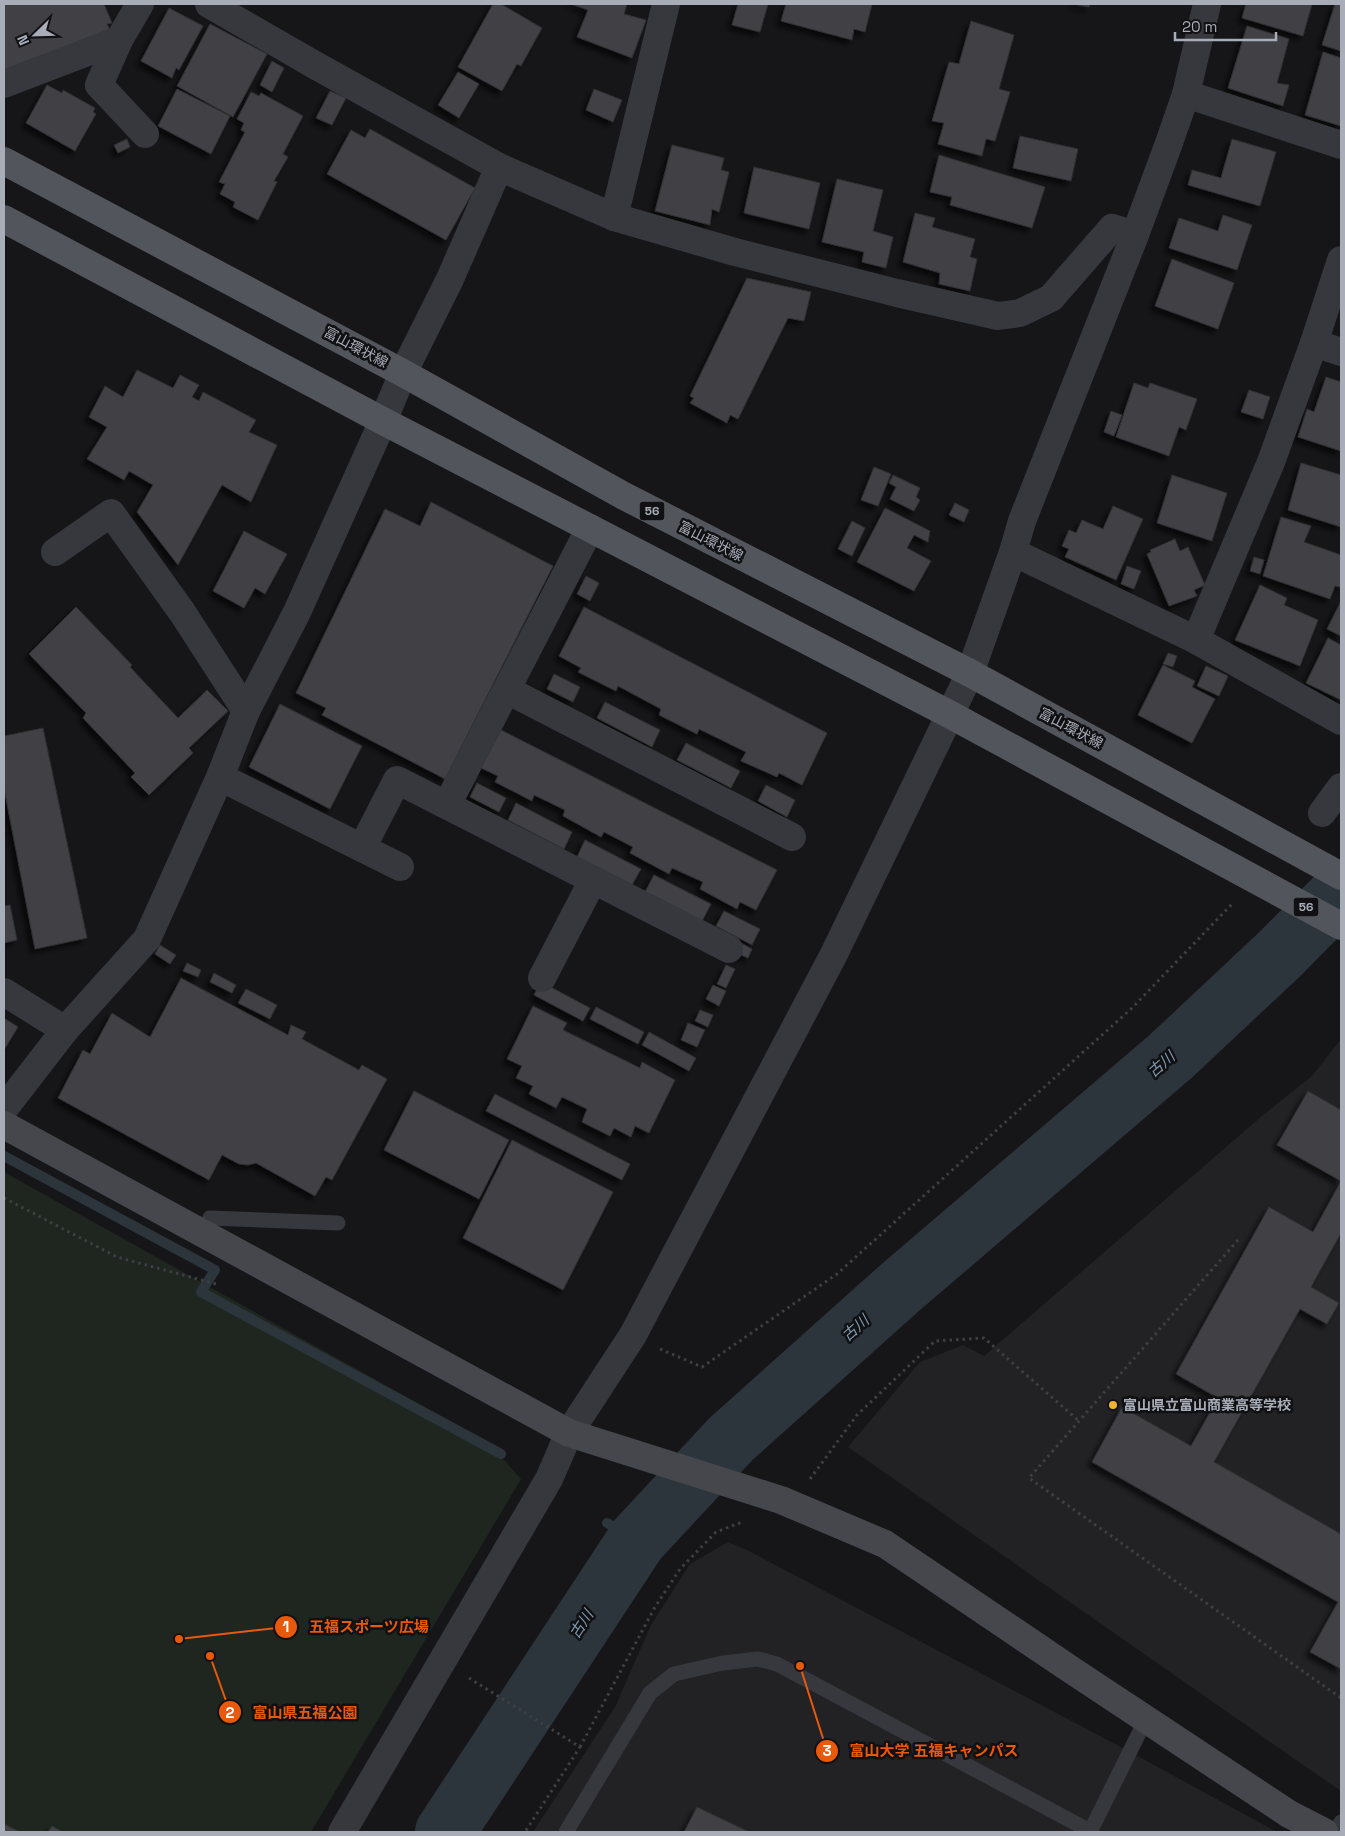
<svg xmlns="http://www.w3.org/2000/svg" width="1345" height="1836" font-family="'Space Grotesk','Noto Sans JP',sans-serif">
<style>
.built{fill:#222225}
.green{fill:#1e261f}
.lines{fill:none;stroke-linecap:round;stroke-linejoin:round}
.stream{stroke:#2c353c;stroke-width:10}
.river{stroke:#2c353c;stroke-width:60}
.building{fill:#404145;stroke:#303034;filter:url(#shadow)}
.path{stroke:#3d3f44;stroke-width:3;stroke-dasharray:2.5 4;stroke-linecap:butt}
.lane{stroke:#37383d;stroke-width:15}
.street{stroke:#37383d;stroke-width:28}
.secondary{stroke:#45474d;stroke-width:28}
.primary{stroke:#53555c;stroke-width:28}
.poi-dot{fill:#f2b134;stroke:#111113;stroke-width:2}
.labels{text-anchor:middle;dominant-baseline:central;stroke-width:5;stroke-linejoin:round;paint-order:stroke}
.shield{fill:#111113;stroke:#7b7e86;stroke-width:1}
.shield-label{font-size:12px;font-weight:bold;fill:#a8adb8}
.street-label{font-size:14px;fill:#a8adb8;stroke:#111113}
.poi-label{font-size:14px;font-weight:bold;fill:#a8adb8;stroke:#111113;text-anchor:start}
.water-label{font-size:15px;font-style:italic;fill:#7f9bb3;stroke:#111113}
.leader{fill:none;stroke:#e8590c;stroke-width:2}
.callout-dot{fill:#e8590c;stroke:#111113;stroke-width:2}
.mark-label{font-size:15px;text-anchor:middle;font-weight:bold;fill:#fff}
.callout-label{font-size:15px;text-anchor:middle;font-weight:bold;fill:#e8590c;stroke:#111113;stroke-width:5;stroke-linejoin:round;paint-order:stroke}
</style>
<defs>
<filter id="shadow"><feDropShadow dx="-4.5" dy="4.5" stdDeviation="2.5" flood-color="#0009"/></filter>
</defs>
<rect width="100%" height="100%" fill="#161618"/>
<g class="built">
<polygon points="1341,1039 1341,1791 1296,1760 848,1447 920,1362 963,1345 984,1356 1262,1116 1312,1076"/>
<polygon points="728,1542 747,1550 1121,1747 1277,1832 533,1832 615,1707 651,1625 690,1564"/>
</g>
<polygon class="green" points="4,1172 489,1443 521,1479 311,1832 4,1832"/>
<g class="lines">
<g class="stream">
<polyline points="4,1156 215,1270 201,1292 501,1454"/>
<polyline points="607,1523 637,1540"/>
</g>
<polyline class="river" points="445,1832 637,1540 731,1439 902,1286 1170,1057 1281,953 1341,892"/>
</g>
<g class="building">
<polygon points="4,4 104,4 112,23 107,24 111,32 4,73"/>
<polygon points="493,4 501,4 542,28 521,66 517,64 502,91 458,67"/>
<polygon points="571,4 627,4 624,14 646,20 632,58 577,37 588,10"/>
<polygon points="738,4 768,4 760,32 732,25"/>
<polygon points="786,4 872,4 865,32 854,29 852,40 781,21"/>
<polygon points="1073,4 1090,4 1089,7"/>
<polygon points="1246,4 1312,4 1303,36 1242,18"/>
<polygon points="1335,4 1341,4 1341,51 1322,45"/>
<polygon points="169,8 203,26 179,70 176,68 172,78 141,61"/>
<polygon points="971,21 1014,35 999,89 1010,92 995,141 986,139 982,156 938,144 944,123 932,121 949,62 959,64"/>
<polygon points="210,24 267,54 233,117 177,86"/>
<polygon points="1247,26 1289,39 1277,83 1289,85 1283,106 1228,88"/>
<polygon points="1323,52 1341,58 1341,126 1305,115"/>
<polygon points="272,61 284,68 272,92 260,85"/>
<polygon points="458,72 479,84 459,118 438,105"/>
<polygon points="47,85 62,93 63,90 95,108 93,112 96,114 75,151 26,123"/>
<polygon points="177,89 230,116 211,154 158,126"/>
<polygon points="594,89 622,100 613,122 586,110"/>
<polygon points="330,91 346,98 332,125 316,118"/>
<polygon points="251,92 259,96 261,93 303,116 283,154 288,157 274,181 277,182 258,220 233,207 235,202 220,194 225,184 219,182 245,132 241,130 244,123 237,119"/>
<polygon points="370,129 475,188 446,240 327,174 351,130 365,138"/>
<polygon points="1020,136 1078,149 1071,181 1013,168"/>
<polygon points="127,139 130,147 118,153 114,145"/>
<polygon points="1232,139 1276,152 1260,206 1188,185 1192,170 1221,178"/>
<polygon points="672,145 724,158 721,170 729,172 719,212 712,209 710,225 655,211"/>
<polygon points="939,155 1045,187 1032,228 950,205 952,197 930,192"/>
<polygon points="754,167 820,183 809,229 744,213"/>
<polygon points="837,179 883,190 873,231 893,237 886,268 862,262 864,252 822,242"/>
<polygon points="915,213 935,218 932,227 975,239 970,257 977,259 970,291 939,284 940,273 903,262"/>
<polygon points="1223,215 1252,225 1237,270 1169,248 1179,218 1218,231"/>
<polygon points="1172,259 1234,283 1218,329 1155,306"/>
<polygon points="747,278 811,292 804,321 788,318 738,419 730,415 727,423 690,403 694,398 690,396"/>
<polygon points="137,370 173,388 180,375 199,385 192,397 199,401 203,392 256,420 249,432 277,445 251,502 222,485 178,565 137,512 153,485 129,471 124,480 87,459 107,427 89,417 105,386 123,397"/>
<polygon points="1326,377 1341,382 1341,451 1298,437 1307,409 1314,412"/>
<polygon points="1134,383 1148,388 1150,383 1197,399 1186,430 1179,427 1169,456 1116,437"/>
<polygon points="1249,390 1270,397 1263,419 1241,412"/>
<polygon points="1111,411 1122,415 1114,436 1104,432"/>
<polygon points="1301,463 1341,475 1341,527 1288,510"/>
<polygon points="874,467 891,474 878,506 861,500"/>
<polygon points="893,475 920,488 916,497 920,500 914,511 890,499 896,487 889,483"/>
<polygon points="1172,475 1227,493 1212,541 1157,523"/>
<polygon points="431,502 553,566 445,779 322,715 326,708 296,693 385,509 420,526"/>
<polygon points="955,503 969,510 964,522 949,515"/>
<polygon points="1113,506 1143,519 1116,580 1065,557 1069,549 1062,546 1069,530 1076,533 1082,520 1103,529"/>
<polygon points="885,508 930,531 928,542 914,535 907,548 931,561 914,591 857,562"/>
<polygon points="1281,517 1311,526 1304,542 1341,555 1341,584 1340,587 1335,586 1330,599 1263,576"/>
<polygon points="852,521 865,528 852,556 838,549"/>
<polygon points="244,531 287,554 265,594 255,588 244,608 213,591"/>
<polygon points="1175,539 1180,551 1188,547 1205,585 1194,590 1197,596 1169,606 1147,554 1151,552 1150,550"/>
<polygon points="1254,557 1264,560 1260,574 1250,571"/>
<polygon points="1127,566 1141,571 1134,589 1121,584"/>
<polygon points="586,576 599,583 590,601 577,594"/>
<polygon points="1260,585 1287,598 1284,605 1318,620 1300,666 1235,640"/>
<polygon points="1341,601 1341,636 1327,629"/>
<polygon points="76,607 132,665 130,667 178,718 207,690 228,711 189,748 193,753 149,795 131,777 135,773 83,718 86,713 29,654"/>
<polygon points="584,607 827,733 802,785 779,773 777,777 741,761 746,752 699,729 697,734 659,715 661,709 618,686 616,691 578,672 581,668 559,656"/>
<polygon points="1328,638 1341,645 1341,700 1306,683"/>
<polygon points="1168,653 1177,656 1173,667 1163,664"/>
<polygon points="1163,665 1195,681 1192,687 1215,699 1192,743 1138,715"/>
<polygon points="1206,666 1228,676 1219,696 1197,686"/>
<polygon points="554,674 580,687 573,702 547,689"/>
<polygon points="605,702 660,730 652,747 597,718"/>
<polygon points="280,704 362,746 330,809 249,767"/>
<polygon points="43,728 87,938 35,949 4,788 4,736"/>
<polygon points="501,730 777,870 756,910 740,902 737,909 700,889 703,882 672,868 669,874 630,853 633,847 604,832 601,837 563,816 565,810 534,795 532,801 495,782 498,776 481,768"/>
<polygon points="686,743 740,771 731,788 677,760"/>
<polygon points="477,783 506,798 499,812 470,797"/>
<polygon points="766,785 795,800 787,817 758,801"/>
<polygon points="516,803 572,832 564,849 508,820"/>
<polygon points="585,840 641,869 632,885 577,857"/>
<polygon points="654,875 711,904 702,921 645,892"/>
<polygon points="10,905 17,940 4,943 4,906"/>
<polygon points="724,911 760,929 752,945 716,926"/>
<polygon points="741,943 752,949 748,958 736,953"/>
<polygon points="160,945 176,955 170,964 155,954"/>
<polygon points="187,963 201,970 198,977 183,971"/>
<polygon points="726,965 735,969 726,988 717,984"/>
<polygon points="214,973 236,985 232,993 210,982"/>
<polygon points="181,978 288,1035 291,1025 306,1032 302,1039 359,1070 362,1065 387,1079 332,1180 326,1177 315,1196 256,1163 248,1165 239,1164 222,1155 209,1180 58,1098 83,1050 90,1054 112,1013 150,1037"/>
<polygon points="541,982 590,1008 583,1021 534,995"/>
<polygon points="713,985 726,991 719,1006 706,999"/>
<polygon points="246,989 277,1005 270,1019 238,1003"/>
<polygon points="533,1006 567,1023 563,1030 640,1068 642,1062 675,1080 649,1133 635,1126 631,1137 614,1128 610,1136 582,1122 587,1109 562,1097 556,1108 529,1094 533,1086 516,1078 522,1066 507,1059"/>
<polygon points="596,1007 644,1032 638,1044 590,1019"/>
<polygon points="700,1010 713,1015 708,1027 695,1021"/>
<polygon points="4,1018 18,1027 4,1050"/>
<polygon points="688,1023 705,1030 697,1047 681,1040"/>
<polygon points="649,1032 696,1058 689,1071 642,1045"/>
<polygon points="414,1091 509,1140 479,1199 384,1150"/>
<polygon points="1308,1091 1341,1110 1341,1233 1311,1287 1339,1303 1327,1324 1300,1309 1214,1462 1341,1534 1341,1669 1310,1652 1338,1602 1092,1462 1122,1407 1191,1446 1218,1398 1176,1374 1269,1207 1313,1232 1341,1181 1277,1145"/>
<polygon points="495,1094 630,1164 622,1180 486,1111"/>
<polygon points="512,1140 613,1192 563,1290 463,1238"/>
<polygon points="697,1807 749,1832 684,1832"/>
<polygon points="4,1824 20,1832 4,1832"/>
<polygon points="52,1826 63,1832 48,1832"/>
</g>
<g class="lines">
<g class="path">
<polyline points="4,1198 117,1257 216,1284"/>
<polyline points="1238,1240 1029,1478 1341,1698"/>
<polyline points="660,1349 702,1367 837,1274 1132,1008 1232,904"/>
<polyline points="810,1479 857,1415 935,1341 984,1338 1079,1421"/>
<polyline points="469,1678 580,1747 525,1832"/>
<polyline points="580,1747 655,1607 680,1569 716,1532 742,1522"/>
</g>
<g class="lane">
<polyline points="204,1234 210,1218 338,1223"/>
<polyline points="566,1832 650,1693 674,1674 723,1663 758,1659 777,1664 1092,1832"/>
<polyline points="1090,1832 1146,1719"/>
<polyline points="1335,1832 1341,1822"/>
</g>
<g class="street">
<polyline points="140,4 119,40 99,85 145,134"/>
<polyline points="209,4 313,64 499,167 614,217 666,4"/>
<polyline points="4,84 119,40"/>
<polyline points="1186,94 1341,145"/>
<polyline points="614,217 735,252 897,293 998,316 1020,313 1051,298 1112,228 1135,235"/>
<polyline points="1314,343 1341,352"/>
<polyline points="55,552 111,513 182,612 246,711"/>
<polyline points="1013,552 1196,640 1341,721"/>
<polyline points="1196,640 1271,462 1314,343 1341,260"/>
<polyline points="507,690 792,837"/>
<polyline points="220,777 400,867"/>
<polyline points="447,805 590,528"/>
<polyline points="1322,813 1341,787"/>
<polyline points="362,848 397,780 729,949"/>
<polyline points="542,978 593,880"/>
<polyline points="4,992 65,1030"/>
<polyline points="4,1109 65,1030 147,939 220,777 246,711 297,612 383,421 403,373 450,279 499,167"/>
<polyline points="342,1832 549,1479 569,1433 633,1335 834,954 970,673 1013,552 1022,521 1135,235 1169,143 1186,94 1207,4"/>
</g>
<polyline class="secondary" points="4,1125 569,1433 781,1500 885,1544 1073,1671 1289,1814 1324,1832"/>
<g class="primary">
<polyline points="4,161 403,373 624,496 970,673 1341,876"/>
<polyline points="4,219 383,421 949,714 1341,926"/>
</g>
</g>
<circle class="poi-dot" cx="1113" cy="1405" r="5"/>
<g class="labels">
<g class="shield">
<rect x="639.5" y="501.5" width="25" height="19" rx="4"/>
<rect x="1293.5" y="897.5" width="25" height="19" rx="4"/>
</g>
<g class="shield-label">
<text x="652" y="511">56</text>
<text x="1306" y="907">56</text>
</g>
<g class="street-label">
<text transform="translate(356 347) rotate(28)">富山環状線</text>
<text transform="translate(711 541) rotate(27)">富山環状線</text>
<text transform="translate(1071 728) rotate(28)">富山環状線</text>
</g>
<g class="poi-label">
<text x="1123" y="1405">富山県立富山商業高等学校</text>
</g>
<g class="water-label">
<text transform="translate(1161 1064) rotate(-41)">古川</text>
<text transform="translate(855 1328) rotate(-42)">古川</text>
<text transform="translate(581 1624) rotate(-57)">古川</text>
</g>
</g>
<path class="leader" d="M179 1639L286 1627M210 1656L230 1712M800 1666L827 1751"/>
<g class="callout-dot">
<circle cx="179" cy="1639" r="5"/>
<circle cx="210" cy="1656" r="5"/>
<circle cx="800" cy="1666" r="5"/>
<circle cx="286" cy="1627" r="12"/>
<circle cx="230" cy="1712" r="12"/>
<circle cx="827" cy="1751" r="12"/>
</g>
<g class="mark-label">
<text x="286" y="1632">1</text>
<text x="230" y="1718">2</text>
<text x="827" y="1756">3</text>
</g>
<g class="callout-label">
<text x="369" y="1632">五福スポーツ広場</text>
<text x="305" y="1718">富山県五福公園</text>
<text x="934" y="1756">富山大学 五福キャンパス</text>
</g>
<rect width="1345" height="1836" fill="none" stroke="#a8adb8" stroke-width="10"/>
<g transform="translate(35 35) rotate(247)" stroke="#111113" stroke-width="4" paint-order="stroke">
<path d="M0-4L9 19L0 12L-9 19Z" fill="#a8adb8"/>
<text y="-8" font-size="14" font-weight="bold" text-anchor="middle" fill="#a8adb8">N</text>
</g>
<path d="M1175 32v8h101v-8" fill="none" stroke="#a8adb8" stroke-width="2.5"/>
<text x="1182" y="32" font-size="15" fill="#a8adb8" stroke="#111113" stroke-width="4" paint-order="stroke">20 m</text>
</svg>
